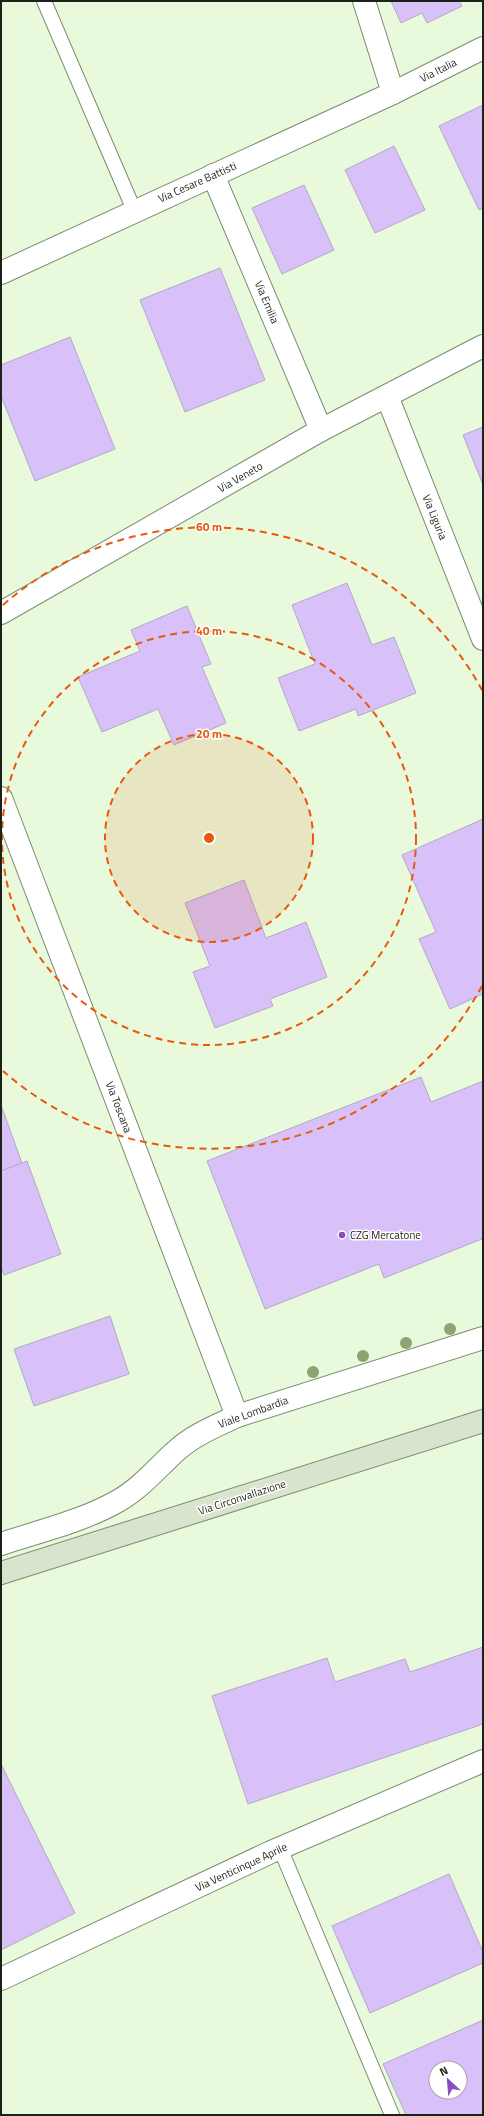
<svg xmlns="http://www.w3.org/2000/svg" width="484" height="2116" font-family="'Titillium Web',sans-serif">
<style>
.building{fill:#d7c1f8;stroke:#b4a9c6;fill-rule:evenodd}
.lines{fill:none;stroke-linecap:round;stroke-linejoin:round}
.service-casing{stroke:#7c8c71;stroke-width:16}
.minor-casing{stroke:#7c8c71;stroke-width:24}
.secondary-casing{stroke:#7c8c71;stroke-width:24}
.service{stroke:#fff;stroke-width:14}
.minor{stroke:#fff;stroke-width:22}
.secondary{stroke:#d8e4cd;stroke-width:22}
.tree{fill:#8aa572}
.ring{fill:none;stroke:#e8590c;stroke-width:2;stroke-dasharray:7 5}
.poi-dot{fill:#874dc4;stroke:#fff;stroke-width:1.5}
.labels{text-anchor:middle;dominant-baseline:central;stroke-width:3;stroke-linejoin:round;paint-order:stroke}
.street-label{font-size:11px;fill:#1c2217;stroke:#fff}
.poi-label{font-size:11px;fill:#1c2217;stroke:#fff;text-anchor:start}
.centre{fill:#e8590c;stroke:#fff;stroke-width:2}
.ring-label{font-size:12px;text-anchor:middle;font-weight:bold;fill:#e8590c;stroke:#fff;stroke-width:3;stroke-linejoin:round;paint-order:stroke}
</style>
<rect width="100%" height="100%" fill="#e8f9dc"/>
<g class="building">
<polygon points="391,1 459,1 462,6 427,23 422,13 401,23"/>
<polygon points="483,105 483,208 479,210 439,126"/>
<polygon points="394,146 425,210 375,233 345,170"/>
<polygon points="304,185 334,250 282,274 252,208"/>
<polygon points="220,268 265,380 185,412 140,300"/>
<polygon points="70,337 115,449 35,481 1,396 1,365"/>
<polygon points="483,427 483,485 463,435"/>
<polygon points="347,583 372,645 394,637 416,693 358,716 356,709 299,731 278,678 315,664 292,605"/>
<polygon points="187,606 211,664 202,667 226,723 174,745 158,709 102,732 78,677 140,651 131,630"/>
<polygon points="483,819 483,994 450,1009 419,939 436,932 402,855"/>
<polygon points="244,880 266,938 306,922 327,977 270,999 273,1006 215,1028 193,972 210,966 185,903"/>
<polygon points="421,1077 431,1102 483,1081 483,1242 482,1239 384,1278 379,1264 265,1309 207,1161"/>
<polygon points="1,1105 22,1163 1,1171"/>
<polygon points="27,1161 61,1254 4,1275 1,1267 1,1171"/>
<polygon points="110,1316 129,1374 34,1406 14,1349"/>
<polygon points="483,1647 483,1724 248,1804 212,1696 327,1658 335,1682 405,1659 410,1672"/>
<polygon points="1,1764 75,1913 1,1950"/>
<polygon points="449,1874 483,1952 483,1963 370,2013 332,1926"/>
<path d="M483 2020V2115H406L383 2064ZM436 2068H460V2092H436Z"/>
</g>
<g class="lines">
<g class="service-casing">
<g id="service">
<polyline points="44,1 134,210"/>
<polyline points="280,1848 392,2115"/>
</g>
</g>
<g class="minor-casing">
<g id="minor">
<polyline points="364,1 393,93"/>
<polyline points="213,175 321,430"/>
<polyline points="1,273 393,93 483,48"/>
<polyline points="387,396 483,639"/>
<polyline points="1,613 321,430 483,346"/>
<polyline points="1,798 237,1416"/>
<path d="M1 1544C40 1531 83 1521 118 1501 141 1488 157 1468 176 1451 193 1435 216 1426 237 1416L483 1338"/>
<polyline points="1,1979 271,1852 483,1761"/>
</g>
</g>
<g class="secondary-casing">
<polyline id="secondary" points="1,1573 483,1421"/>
</g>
<use href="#service" class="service"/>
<use href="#minor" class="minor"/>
<use href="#secondary" class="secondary"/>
</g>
<g class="tree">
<circle cx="450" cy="1329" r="6"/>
<circle cx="406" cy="1343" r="6"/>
<circle cx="363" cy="1356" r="6"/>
<circle cx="313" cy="1372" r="6"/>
</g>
<circle cx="209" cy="838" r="104" fill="#e8590c" fill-opacity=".12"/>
<g class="ring">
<circle cx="209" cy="838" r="104"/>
<circle cx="209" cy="838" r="207"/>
<path d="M482 986A311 311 0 0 1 3 1071M3 605A311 311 0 0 1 482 690"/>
</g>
<circle class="poi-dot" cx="342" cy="1235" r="4"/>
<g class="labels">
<g class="street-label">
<text transform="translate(438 70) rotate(-27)">Via Italia</text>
<text transform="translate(197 182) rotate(-24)">Via Cesare Battisti</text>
<text transform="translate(267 302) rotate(67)">Via Emilia</text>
<text transform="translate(240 477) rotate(-30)">Via Veneto</text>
<text transform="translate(435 517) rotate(68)">Via Liguria</text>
<text transform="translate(119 1107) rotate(69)">Via Toscana</text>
<text transform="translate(253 1412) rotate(-20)">Viale Lombardia</text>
<text transform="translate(242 1497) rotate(-18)">Via Circonvallazione</text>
<text transform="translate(241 1867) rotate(-25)">Via Venticinque Aprile</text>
</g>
<g class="poi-label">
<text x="350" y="1235">CZG Mercatone</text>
</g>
</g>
<circle cx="209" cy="838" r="6" class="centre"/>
<g class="ring-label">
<text x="209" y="531">60 m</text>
<text x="209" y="635">40 m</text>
<text x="209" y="738">20 m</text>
</g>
<rect width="484" height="2116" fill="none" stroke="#1c2217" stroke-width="4"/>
<g transform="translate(448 2080) rotate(334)"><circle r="19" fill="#ffffff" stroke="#a4a7a2"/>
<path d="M0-3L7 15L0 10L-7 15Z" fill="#874dc4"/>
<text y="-6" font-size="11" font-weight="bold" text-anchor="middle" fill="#1c2217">N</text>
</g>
</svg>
